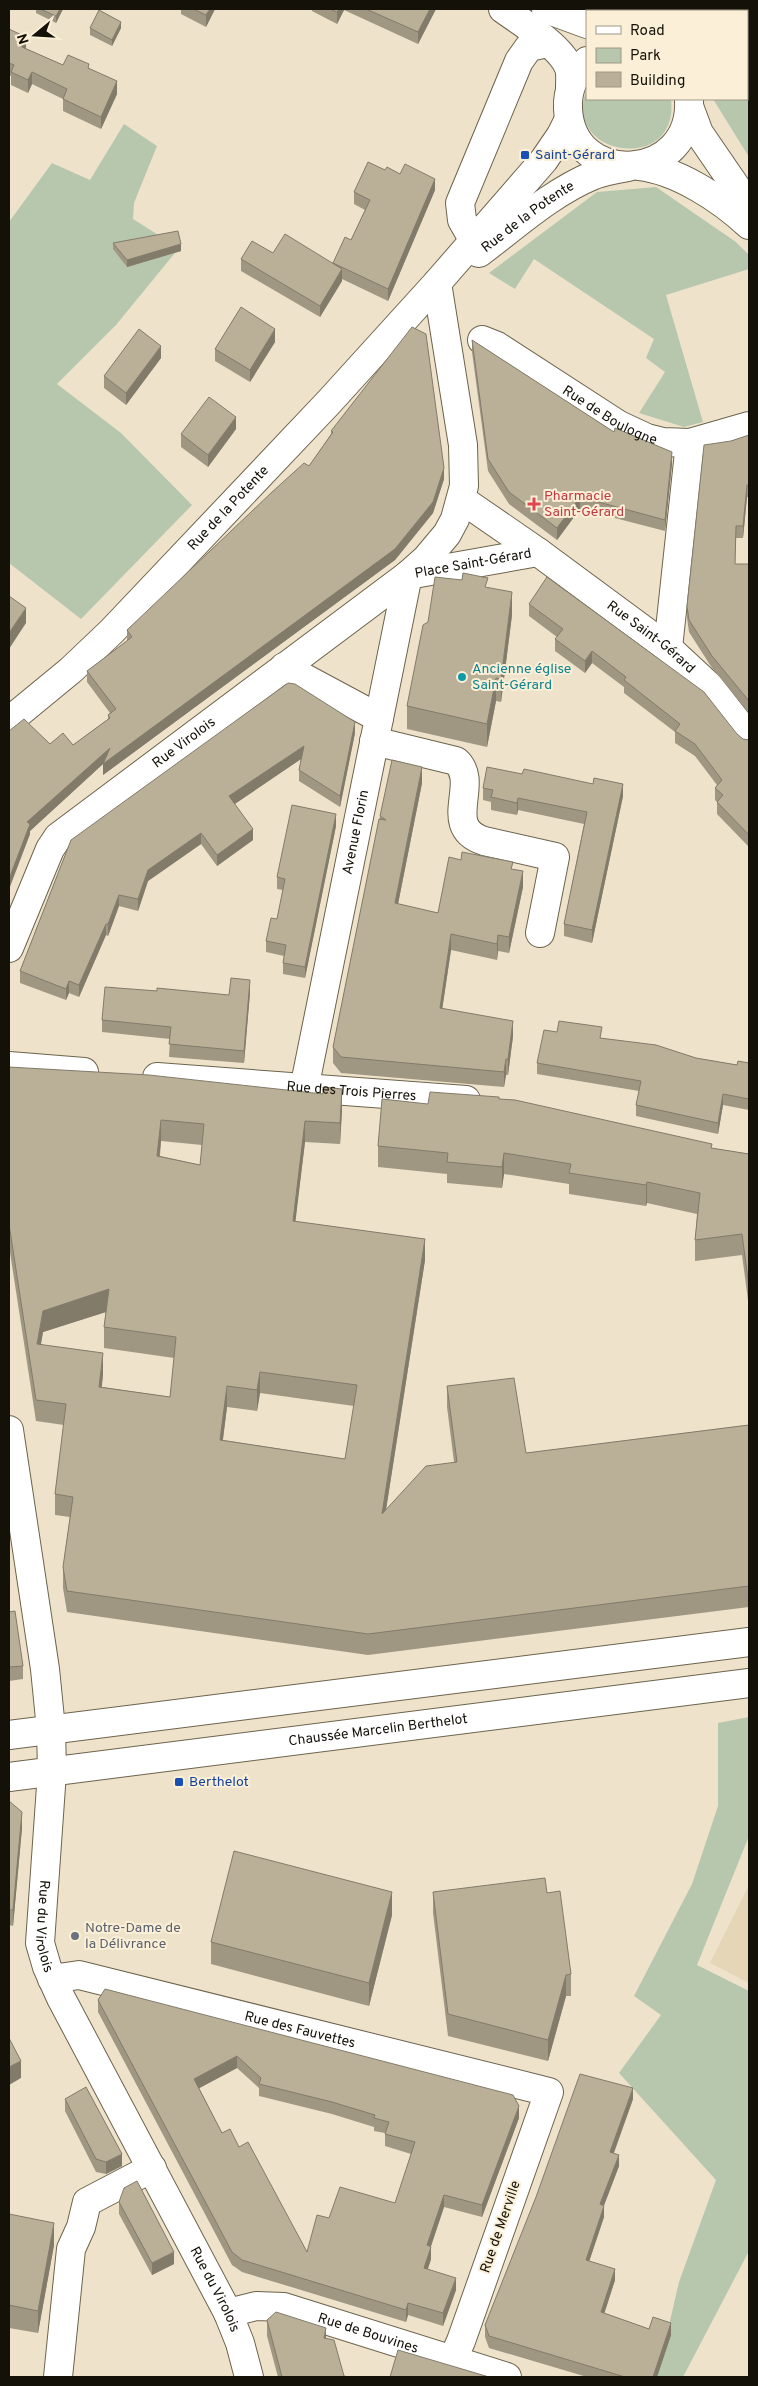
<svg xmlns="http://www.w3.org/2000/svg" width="758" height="2386" font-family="Overpass,sans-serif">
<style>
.built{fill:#e4d6b6}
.green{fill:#b7c7ae}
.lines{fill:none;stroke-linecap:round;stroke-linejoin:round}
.minor-casing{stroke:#6d634d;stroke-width:30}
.major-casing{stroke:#6d634d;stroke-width:30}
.minor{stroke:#fff;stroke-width:28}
.major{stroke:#fff;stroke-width:28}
.wall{fill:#a09783;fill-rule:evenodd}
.shaded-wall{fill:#827b6a}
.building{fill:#bab098;stroke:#827b6a;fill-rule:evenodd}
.transit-dot{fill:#1a4fb4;stroke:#fbf0d7;stroke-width:2}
.health-dot{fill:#e0444e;stroke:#fbf0d7;stroke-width:2}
.culture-dot{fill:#0f9aa8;stroke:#fbf0d7;stroke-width:2}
.worship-dot{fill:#6b7280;stroke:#fbf0d7;stroke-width:2}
.labels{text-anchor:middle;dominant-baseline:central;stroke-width:4;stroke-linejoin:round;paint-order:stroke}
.transit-label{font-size:14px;fill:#164399;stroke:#fbf0d7;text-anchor:start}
.street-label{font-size:14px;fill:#141108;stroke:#fbf0d7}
.health-label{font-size:14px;fill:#be3a42;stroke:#fbf0d7;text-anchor:start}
.culture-label{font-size:14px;fill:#0d838f;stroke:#fbf0d7;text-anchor:start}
.worship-label{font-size:14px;fill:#5b616d;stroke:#fbf0d7;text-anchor:start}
</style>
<rect width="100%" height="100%" fill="#eee3ca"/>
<polygon class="built" points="749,1885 749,1983 710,1963"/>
<g class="green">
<polygon points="749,66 749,157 713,99 747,99 747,68"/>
<path d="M587 89V99H671C680 176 559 156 587 89Z"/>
<polygon points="124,124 157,146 134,203 133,219 179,248 116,325 57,384 121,433 192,505 81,619 9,563 9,222 52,163 90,180"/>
<polygon points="656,187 736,242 749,255 749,269 666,295 703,422 684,427 639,413 665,372 646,358 654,339 534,259 515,289 489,273 597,192"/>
<polygon points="749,1717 749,1836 697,1965 749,1991 749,2251 683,2377 657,2377 679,2282 716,2180 619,2073 661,2015 634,1996 692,1884 718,1806 718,1723"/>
</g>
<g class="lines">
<g class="minor-casing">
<g id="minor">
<polyline points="690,109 699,133 749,206"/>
<path d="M639 166C677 170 721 199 749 225"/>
<polyline points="474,241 462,220 460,203 519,61 529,47 547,43"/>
<path id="s1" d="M482 340 497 346 619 425 647 438 663 442 690 443 749 426"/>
<path id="s2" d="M461 499 538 552 668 648 709 686 749 737"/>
<path id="s3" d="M408 575 538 552"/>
<polyline points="668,648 690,443"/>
<polyline points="284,667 379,718"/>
<path d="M374 741 456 761C481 783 440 827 484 841L555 857 540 933"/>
<path id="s4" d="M9 948 50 849 58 837 408 575 426 559 447 534 455 519 464 486 463 445 437 283"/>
<polyline points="9,1066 84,1072"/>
<path id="s5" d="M157 1077 466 1100"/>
<path id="s6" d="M304 1089 408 575"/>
<path id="s7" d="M9 1430 45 1669 51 1729 52 1772 40 1943 47 1967 61 1998 228 2313 240 2343 249 2377"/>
<path id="s8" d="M52 1979 79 1975 549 2092 461 2341 452 2361"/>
<path id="s9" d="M228 2313 256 2306 284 2307 507 2377"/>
<polyline points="58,2377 71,2249 81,2227 87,2202 152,2168"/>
</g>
</g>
<g class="major-casing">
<g id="major">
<path d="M503 9C521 22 562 47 569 68 571 74 570 81 570 87"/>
<polyline points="546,9 587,24"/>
<polyline points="736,11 741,9"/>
<polyline points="747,37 749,35"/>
<path d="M587 61C574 74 567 91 568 109 572 189 694 183 689 99"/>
<path id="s10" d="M479 253C515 226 552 192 594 175 605 171 617 169 628 167"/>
<path id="s11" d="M9 721 71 670 112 631 329 402 437 283 544 160 561 135 569 119"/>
<polyline points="9,1735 749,1642"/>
<path id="s12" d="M9 1777 749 1683"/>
</g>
</g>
<use href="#minor" class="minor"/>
<use href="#major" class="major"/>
</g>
<g class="wall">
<polygon points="36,9 63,9 56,23 36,13"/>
<polygon points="181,9 215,9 206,27 181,14"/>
<polygon points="312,9 436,9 418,44 344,10 337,24 312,11"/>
<polygon points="90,28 121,28 112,46 90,35"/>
<polygon points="9,29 26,49 63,65 89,68 117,94 101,129 63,111 63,99 32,84 28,93 11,85 11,76 9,75"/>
<polygon points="385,170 435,190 388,301 342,279 342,281 320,317 241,271 241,259 273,253 333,263 351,240 365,210 354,204 354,192"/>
<polygon points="113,243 181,251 127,267 113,249"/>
<polygon points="472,340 614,432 672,464 665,531 580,509 557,540 509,504 488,471 472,352"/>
<polygon points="275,342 250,382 215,361 215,349"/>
<polygon points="161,358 126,405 104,388 104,376"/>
<polygon points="236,429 208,467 181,447 181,434"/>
<polygon points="331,431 444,479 433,513 395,560 103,775 103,764 30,831 30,834 9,889 9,731 50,744 73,745 108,719 108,715 110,713 87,682 87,671 127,641 127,630 309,466 331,434"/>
<polygon points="749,435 749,497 747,497 743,538 736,538 735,564 749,564 749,713 712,668 689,632 687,618 687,606 731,441"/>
<polygon points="488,587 512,615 501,702 496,701 487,747 407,729 407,706"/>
<polygon points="529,604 737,734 743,739 749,740 749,847 717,814 717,802 715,800 715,788 717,785 695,756 675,743 675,732 624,693 624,687 592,663 585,673 555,651 555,639 557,637 529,616"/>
<polygon points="355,733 340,807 299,781 299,770 301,759 234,804 253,840 217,866 201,844 148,881 138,911 119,906 108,936 106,935 79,997 69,993 66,1000 20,983 20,971 71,840"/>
<polygon points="422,783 398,904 438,913 513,870 523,887 509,953 498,951 497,960 451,950 442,1009 513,1036 508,1075 506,1075 504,1087 341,1073 333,1063 333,1047 380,816"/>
<polygon points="483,788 623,796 592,943 564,936 564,924 584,824 518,810 517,815 491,810 491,802 483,800"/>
<polygon points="336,826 305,978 283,974 283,963 284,956 266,952 266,941 277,919 283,890 277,889 277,877"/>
<polygon points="157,991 229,995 250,993 244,1063 169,1057 170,1039 102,1032 102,1020"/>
<polygon points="557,1032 602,1038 696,1058 737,1065 749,1063 749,1110 723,1105 718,1134 636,1116 636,1105 639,1091 537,1074 537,1063"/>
<path d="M9 1067 342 1110 340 1144 305 1142 295 1221 425 1260 386 1510 454 1462 447 1407V1386L526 1453 749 1425V1607L368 1655 67 1612 63 1588V1567L70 1517 55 1515V1494L64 1425 36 1421 9 1246ZM161 1141 202 1145 200 1165 160 1156ZM106 1312 104 1327V1348L174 1358 170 1397 102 1387 103 1374 41 1344 43 1332ZM260 1393 354 1406 345 1459 223 1440 227 1407 257 1411Z"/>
<polygon points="499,1100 712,1148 749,1154 749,1308 742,1255 695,1261 695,1240 697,1214 647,1203 646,1206 569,1194 569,1184 504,1174 502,1188 447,1183 447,1174 378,1167 378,1146 428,1104"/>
<polygon points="9,1612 23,1666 23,1679 9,1681"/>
<polygon points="9,1801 22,1828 13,1926 9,1925"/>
<polygon points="433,1892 547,1893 571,1974 571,1996 566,1996 548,2061 448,2036 433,1913"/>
<polygon points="392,1915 369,2006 211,1964 211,1942"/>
<path d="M98 2000 519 2118 482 2217 444 2207 431 2246V2259L428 2269 456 2290 443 2326 408 2315 406 2322 242 2272 232 2265 98 2012ZM237 2068 259 2088V2096L332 2114 374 2127V2131L385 2133V2146L411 2154 395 2203 329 2218 307 2252 239 2147 222 2133 199 2088Z"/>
<polygon points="65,2099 122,2166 106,2174 96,2172 65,2111"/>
<polygon points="633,2099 614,2153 619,2166 604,2205 604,2217 589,2261 615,2280 604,2313 649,2329 671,2335 657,2377 587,2377 489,2348 485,2337 485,2325"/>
<polygon points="119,2202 174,2264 152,2275 119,2214"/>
<polygon points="9,2214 54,2245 38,2333 9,2328"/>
<polygon points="267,2320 326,2339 344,2376 348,2377 278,2377 267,2336"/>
<polygon points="749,2352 749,2377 748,2372 748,2355"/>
</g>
<g class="shaded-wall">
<polygon points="60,9 63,9 56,23 56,16"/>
<polygon points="210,9 215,9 206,27 206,15"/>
<polygon points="339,9 344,9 344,10 337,24 337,12"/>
<polygon points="430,9 436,9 418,44 418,32"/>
<polygon points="121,22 121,28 112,46 112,40"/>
<polygon points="26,37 26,50 22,47"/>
<polygon points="32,72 32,84 28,93 28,80"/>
<polygon points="117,81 117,94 101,129 101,117"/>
<polygon points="435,179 435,190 388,301 388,289"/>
<polygon points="181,244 181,251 127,267 127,260"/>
<polygon points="342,269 342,281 320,317 320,306"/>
<polygon points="275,329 275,342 250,382 250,370"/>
<polygon points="161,346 161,358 126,405 126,393"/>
<polygon points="236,417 236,429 208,467 208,455"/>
<polygon points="672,452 672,464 665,531 665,520"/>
<polygon points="444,468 444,479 433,513 395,560 103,775 103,764 30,831 30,834 9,889 9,879 27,822 110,748"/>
<polygon points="747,485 747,497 743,538 743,526"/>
<polygon points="580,497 580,509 557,540 557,528"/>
<polygon points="512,592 512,615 501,702 501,679"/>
<polygon points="26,608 26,623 9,649 9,633"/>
<polygon points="592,651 592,663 585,673 585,661"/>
<polygon points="496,678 496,701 487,747 487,724"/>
<polygon points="355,722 355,733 340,807 340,796"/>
<polygon points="304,746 304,757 229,808 229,796"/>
<polygon points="422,767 422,783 395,919 395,903"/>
<polygon points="623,784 623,796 592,943 592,930"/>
<polygon points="518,798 518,810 517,815 517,803"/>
<polygon points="336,814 336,826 305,978 305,967"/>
<polygon points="253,829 253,840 217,866 217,855"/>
<polygon points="201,833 201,844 148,881 138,911 138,899 148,870"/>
<polygon points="523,871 523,887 509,953 509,937"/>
<polygon points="119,895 119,906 108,936 108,924"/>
<polygon points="106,924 106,935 79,997 79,985"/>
<polygon points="451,934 451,950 440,1024 440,1008"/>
<polygon points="498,935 498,951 497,960 497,944"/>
<polygon points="250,980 250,993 244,1063 244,1051"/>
<polygon points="69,981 69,993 66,1000 66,989"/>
<polygon points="513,1021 513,1036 508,1075 508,1059"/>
<polygon points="506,1059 506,1075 504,1087 504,1072"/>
<polygon points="342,1089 342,1110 340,1144 340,1123"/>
<polygon points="723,1094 723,1105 718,1134 718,1123"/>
<polygon points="161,1120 161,1141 157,1177 157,1156"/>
<polygon points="305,1121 305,1142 293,1242 293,1221"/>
<polygon points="504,1153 504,1174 502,1188 502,1167"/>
<polygon points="647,1182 647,1203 646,1206 646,1185"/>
<polygon points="425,1239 425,1260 382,1535 382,1514"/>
<polygon points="109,1289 109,1311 43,1332 37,1365 37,1344 43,1311"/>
<polygon points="103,1353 103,1374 99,1408 99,1387"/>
<polygon points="260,1372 260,1393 257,1411 257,1390"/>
<polygon points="227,1386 227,1407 220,1461 220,1440"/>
<polygon points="22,1812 22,1828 13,1926 13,1910"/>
<polygon points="392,1892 392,1915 369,2006 369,1983"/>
<polygon points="566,1975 566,1996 548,2061 548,2040"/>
<polygon points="237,2056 237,2068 194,2091 194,2079"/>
<polygon points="21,2061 21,2078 9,2085 9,2067"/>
<polygon points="633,2088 633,2099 610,2163 610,2152"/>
<polygon points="519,2106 519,2118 482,2217 482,2205"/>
<polygon points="122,2154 122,2166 106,2174 106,2162"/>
<polygon points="619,2155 619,2166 600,2216 600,2204"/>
<polygon points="444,2195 444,2207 427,2258 427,2245"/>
<polygon points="604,2206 604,2217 586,2271 586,2260"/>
<polygon points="54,2223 54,2245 38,2333 38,2311"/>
<polygon points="431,2247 431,2259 424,2280 424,2268"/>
<polygon points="174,2252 174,2264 152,2275 152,2263"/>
<polygon points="615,2269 615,2280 601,2324 601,2312"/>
<polygon points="456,2278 456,2290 443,2326 443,2313"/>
<polygon points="408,2303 408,2315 406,2322 406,2310"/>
<polygon points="671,2323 671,2335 657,2377 653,2377"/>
<polygon points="326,2328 326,2344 324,2338"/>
</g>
<g class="building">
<polygon points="40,9 60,9 56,16"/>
<polygon points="193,9 210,9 206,15"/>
<polygon points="330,9 339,9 337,12"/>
<polygon points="366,9 430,9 418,32"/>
<polygon points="99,10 121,22 112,40 90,28"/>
<polygon points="9,29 26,37 22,47 63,65 68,55 89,64 88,68 117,81 101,117 63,99 67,89 32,72 28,80 11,72 14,65 9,63"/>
<polygon points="368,162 385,170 387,167 400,174 405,164 435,179 388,289 333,263 345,237 351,240 370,200 354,192"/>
<polygon points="178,231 181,244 127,260 113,243"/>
<polygon points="285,234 342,269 320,306 241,259 252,241 273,253"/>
<polygon points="241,307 275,329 250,370 215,349"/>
<polygon points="412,327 426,334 444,468 433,502 395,549 103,764 110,748 27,822 30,824 9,879 9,731 24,719 50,744 63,733 73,745 110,718 108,715 116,709 87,671 132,637 127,630 271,493 304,463 309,466 333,432 331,431"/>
<polygon points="139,329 161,346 126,393 104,376"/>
<polygon points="472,340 614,432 615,428 672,452 665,520 580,497 557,528 509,492 488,459"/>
<polygon points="209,397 236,417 208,455 181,434"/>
<polygon points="749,435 749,485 747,485 743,526 736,526 735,564 749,564 749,701 712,656 689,620 687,606 704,445 731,441"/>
<polygon points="463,573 488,578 485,587 512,592 501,679 496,678 487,724 407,706 423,625 428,622 435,577 462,580"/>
<polygon points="547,577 704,692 737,734 743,739 749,740 749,835 717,802 723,795 715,788 722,780 695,744 675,731 680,724 624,680 626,677 592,651 585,661 555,639 563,629 529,604"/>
<polygon points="9,596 26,608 9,633"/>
<polygon points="288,683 295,684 355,722 340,796 299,770 304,746 229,796 253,829 217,855 201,833 148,870 138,899 119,895 108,924 106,924 79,985 69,981 66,989 20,971 71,840"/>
<polygon points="392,760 422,767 395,903 438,913 449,857 461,860 462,852 513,862 511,869 523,871 509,937 498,935 497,944 451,934 440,1008 513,1021 508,1059 506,1059 504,1072 341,1057 333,1047 379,819 386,820 380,816"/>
<polygon points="487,767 522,774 524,769 593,784 594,778 623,784 592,930 564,924 587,812 518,798 517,803 491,797 493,790 483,788"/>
<polygon points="292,805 336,814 305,967 283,963 286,945 266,941 271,918 277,919 285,879 277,877"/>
<polygon points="231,978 250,980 244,1051 169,1044 171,1027 102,1020 105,987 157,991 157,988 229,995"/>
<polygon points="559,1021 602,1027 600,1038 656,1045 696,1058 737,1065 738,1061 749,1063 749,1099 723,1094 718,1123 636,1105 641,1081 537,1063 544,1030 557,1032"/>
<path d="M9 1067 149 1075 323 1094V1087L342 1089 340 1123 305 1121 293 1221 425 1239 382 1514 426 1466 457 1462 447 1386 514 1378 526 1453 749 1425V1586L368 1634 67 1591 63 1567 73 1497 55 1494 66 1404 36 1400 9 1224ZM161 1120 204 1124 200 1165 157 1156ZM109 1289 104 1327 176 1337 170 1397 99 1387 103 1353 37 1344 43 1311ZM260 1372 357 1385 345 1459 220 1440 227 1386 257 1390Z"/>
<polygon points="430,1092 499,1097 499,1099 515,1100 712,1144 711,1148 749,1154 749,1287 742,1234 695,1240 700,1193 647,1182 646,1185 569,1173 571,1164 504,1153 502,1167 447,1162 448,1153 378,1146 382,1099 428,1104"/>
<polygon points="15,1611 23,1666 9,1667 9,1612"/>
<polygon points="9,1801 22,1812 13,1910 9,1910"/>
<polygon points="234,1851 392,1892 369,1983 211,1942"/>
<polygon points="545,1878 547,1893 560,1891 571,1974 566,1975 548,2040 448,2014 433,1892"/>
<path d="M105 1989 513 2095 519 2106 482 2205 444 2195 427 2245 431 2247 424 2268 456 2278 443 2313 408 2303 406 2310 242 2260 232 2252 98 2000ZM237 2056 261 2078 259 2084 332 2102 375 2115 374 2118 389 2122 385 2134 415 2142 395 2203 340 2187 329 2218 317 2215 307 2252 248 2142 239 2147 230 2129 222 2133 194 2079Z"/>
<polygon points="9,2038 21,2061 9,2067"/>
<polygon points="580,2074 633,2088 610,2152 619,2155 600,2204 604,2206 586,2260 615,2269 601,2312 649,2329 653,2317 671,2323 653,2377 625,2377 489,2336 485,2325 536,2197"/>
<polygon points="86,2087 122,2154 106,2162 96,2159 65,2099"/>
<polygon points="137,2181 174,2252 152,2263 119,2202 124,2188"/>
<polygon points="9,2214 54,2223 38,2311 9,2305"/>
<polygon points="276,2312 326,2328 324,2338 334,2340 344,2376 348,2377 282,2377 267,2320"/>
<polygon points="398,2350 489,2377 390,2377"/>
</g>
<g class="transit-dot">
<rect x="520" y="150" width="10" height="10" rx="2.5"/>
<rect x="174" y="1777" width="10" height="10" rx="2.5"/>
</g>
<path class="health-dot" d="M531.5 496.5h5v5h5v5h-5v5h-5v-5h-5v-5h5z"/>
<circle class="culture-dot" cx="462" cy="677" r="5"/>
<circle class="worship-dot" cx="75" cy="1936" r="5"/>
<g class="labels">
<g class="transit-label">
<text x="535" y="155">Saint-Gérard</text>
<text x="189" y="1782">Berthelot</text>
</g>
<g class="street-label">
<text stroke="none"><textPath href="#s10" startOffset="61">Rue de la Potente</textPath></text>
<text stroke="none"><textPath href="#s1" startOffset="149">Rue de Boulogne</textPath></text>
<text stroke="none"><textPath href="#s11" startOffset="306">Rue de la Potente</textPath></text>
<text stroke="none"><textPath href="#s3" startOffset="66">Place Saint-Gérard</textPath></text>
<text stroke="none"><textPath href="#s2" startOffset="235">Rue Saint-Gérard</textPath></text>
<text stroke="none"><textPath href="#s4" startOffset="279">Rue Virolois</textPath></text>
<text stroke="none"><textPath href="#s6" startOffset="262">Avenue Florin</textPath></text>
<text stroke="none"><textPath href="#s5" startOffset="195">Rue des Trois Pierres</textPath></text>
<text stroke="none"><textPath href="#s12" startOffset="372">Chaussée Marcelin Berthelot</textPath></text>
<text stroke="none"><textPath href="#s7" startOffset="500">Rue du Virolois</textPath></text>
<text stroke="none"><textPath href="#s8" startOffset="255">Rue des Fauvettes</textPath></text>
<text transform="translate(501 2227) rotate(-71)">Rue de Merville</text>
<text stroke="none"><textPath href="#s7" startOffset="905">Rue du Virolois</textPath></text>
<text stroke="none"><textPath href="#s9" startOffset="145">Rue de Bouvines</textPath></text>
</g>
<g class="health-label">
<text x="544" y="496">Pharmacie<tspan x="544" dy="16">Saint-Gérard</tspan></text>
</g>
<g class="culture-label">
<text x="472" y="669">Ancienne église<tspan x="472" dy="16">Saint-Gérard</tspan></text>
</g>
<g class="worship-label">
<text x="85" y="1928">Notre-Dame de<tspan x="85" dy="16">la Délivrance</tspan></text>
</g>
</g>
<rect width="758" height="2386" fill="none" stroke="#141108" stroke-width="20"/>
<rect x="586" y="10" width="162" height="90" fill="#fbf0d7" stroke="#9f9784"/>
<rect x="596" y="26" width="25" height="8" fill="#ffffff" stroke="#9f9784"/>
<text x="630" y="35" font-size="15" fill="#141108">Road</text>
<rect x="596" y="48" width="25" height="15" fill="#b7c7ae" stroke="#9f9784"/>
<text x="630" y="60" font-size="15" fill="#141108">Park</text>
<rect x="596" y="72" width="25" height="15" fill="#bab098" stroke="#9f9784"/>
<text x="630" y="85" font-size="15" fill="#141108">Building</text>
<g transform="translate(35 35) rotate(252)" stroke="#fbf0d7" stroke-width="4" paint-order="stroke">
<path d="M0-4L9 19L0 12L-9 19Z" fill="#141108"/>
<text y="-8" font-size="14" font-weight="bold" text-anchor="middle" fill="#141108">N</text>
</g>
</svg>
